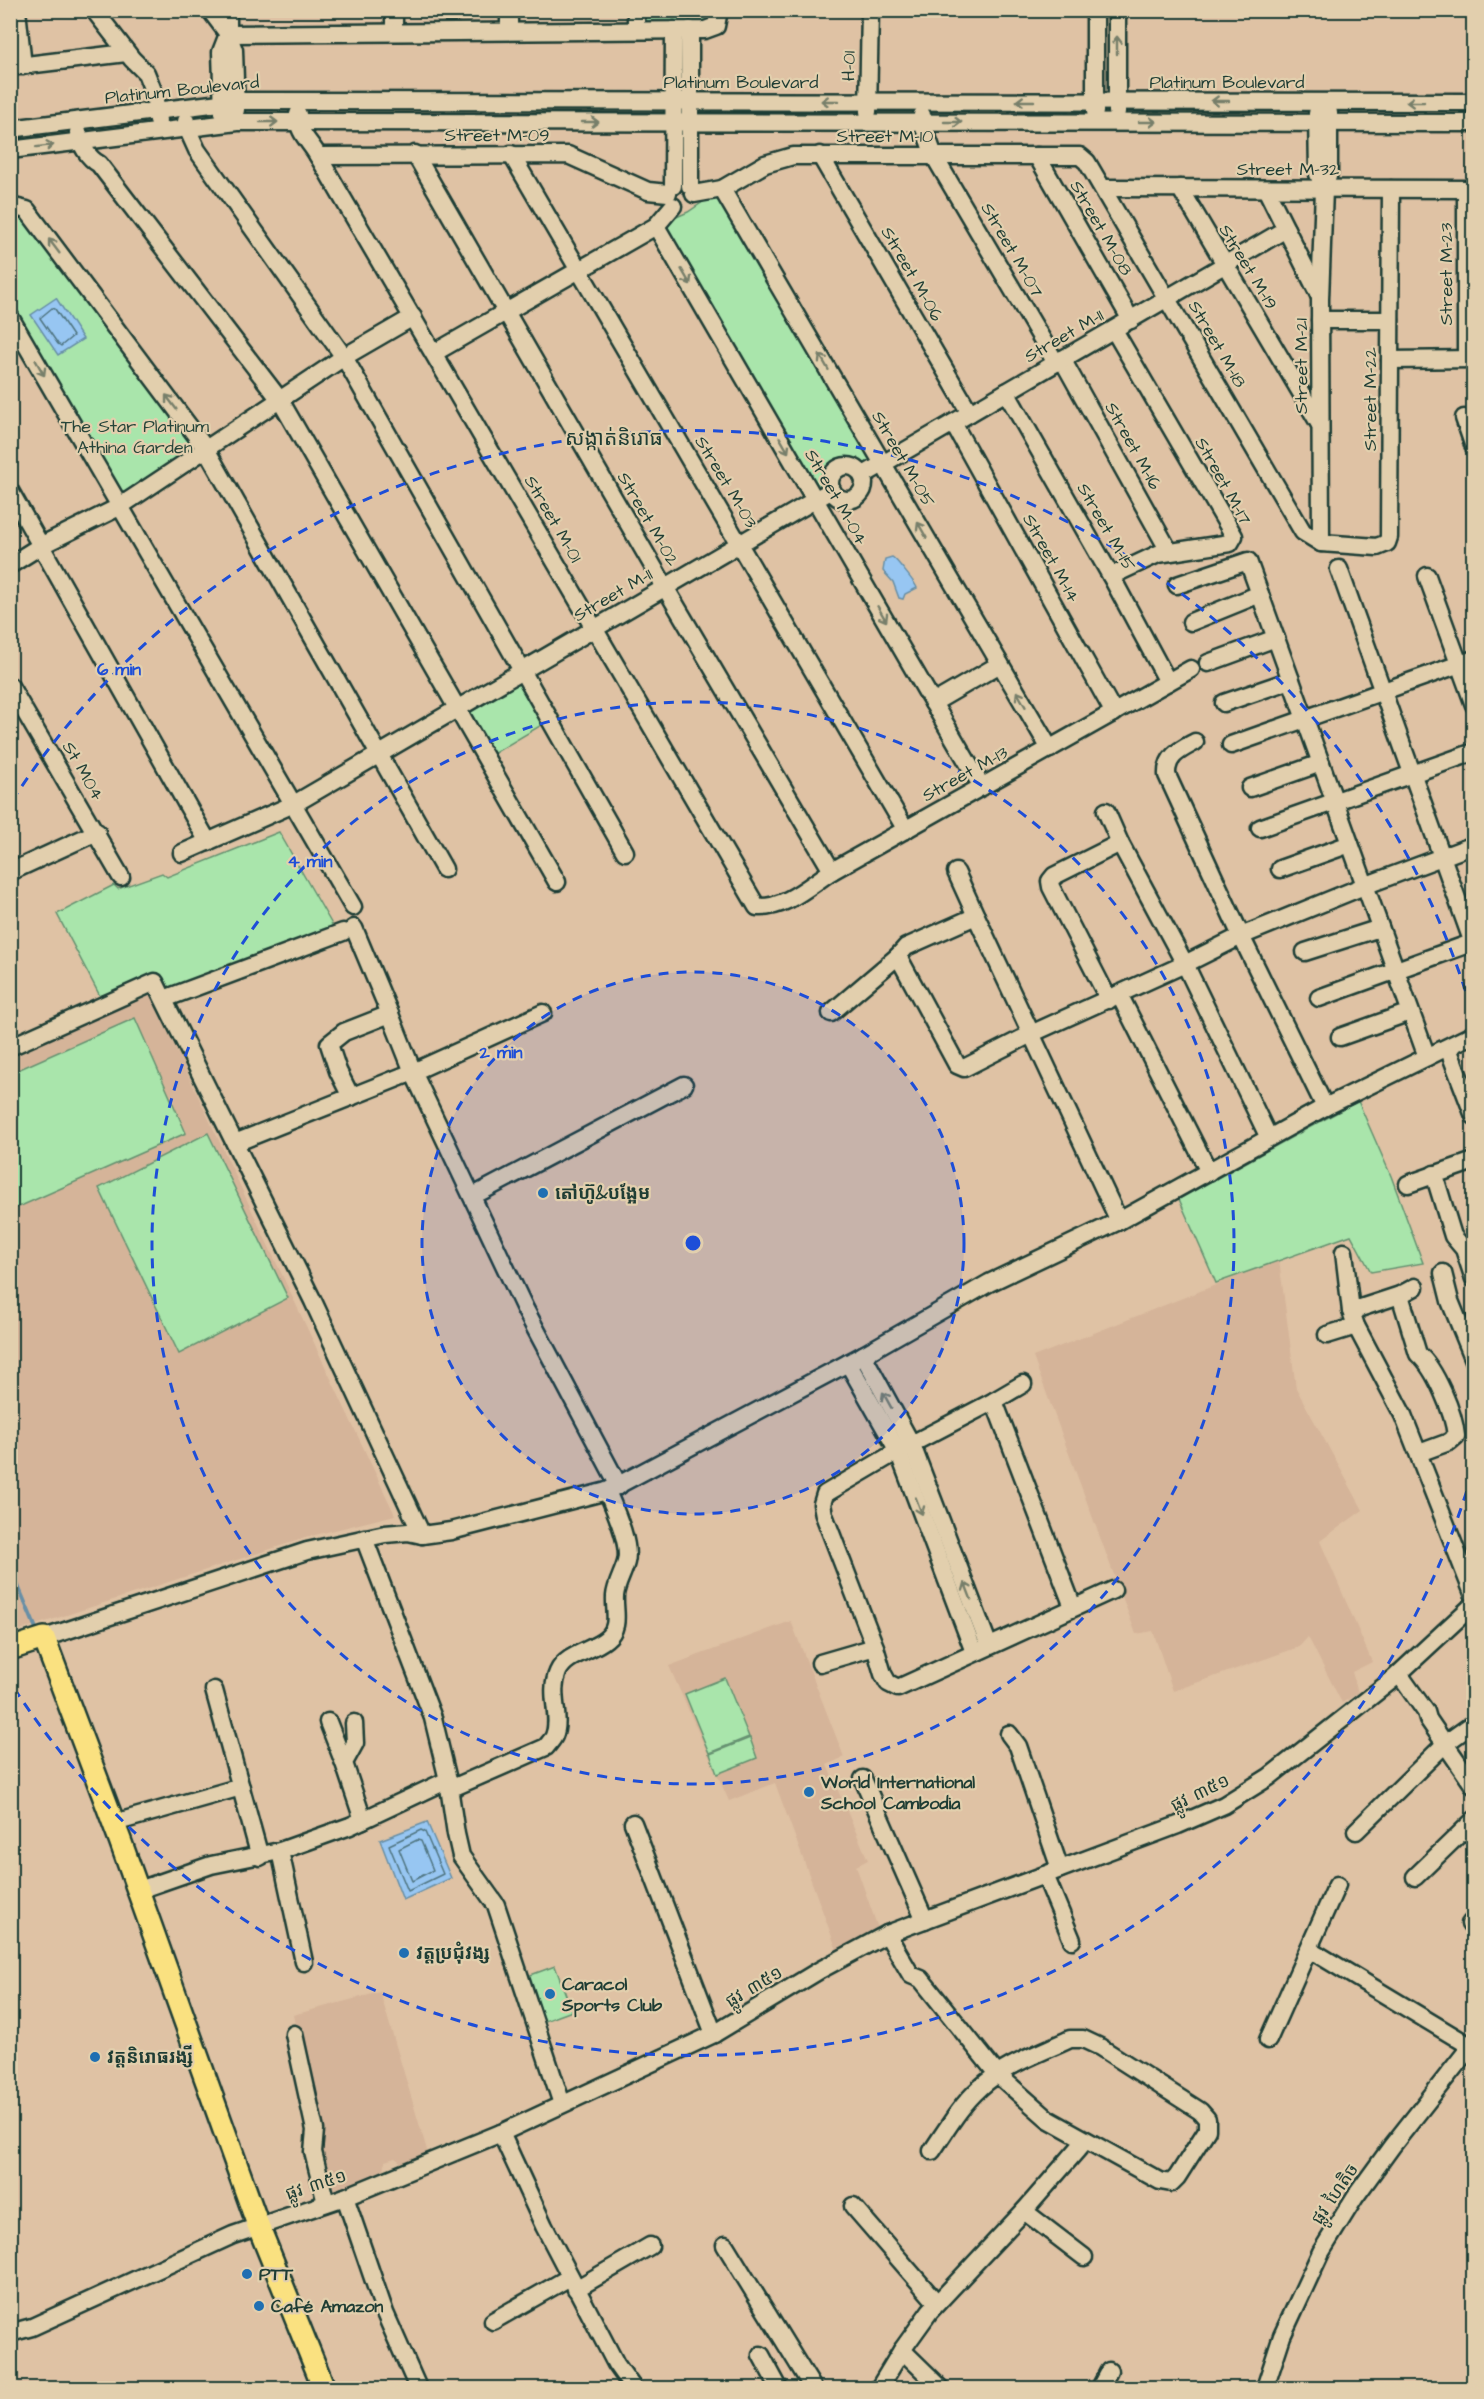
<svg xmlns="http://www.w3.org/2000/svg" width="1484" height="2399" font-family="'Architects Daughter','Noto Sans Khmer',sans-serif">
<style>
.built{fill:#d5b499}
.green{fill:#a9e5ab;stroke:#649170;stroke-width:1.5}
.water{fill:#97c6f2;stroke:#678fa6;stroke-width:1.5}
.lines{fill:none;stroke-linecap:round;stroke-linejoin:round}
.shore{stroke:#4f7480;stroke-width:1.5}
.stream{stroke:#678fa6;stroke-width:4}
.minor-casing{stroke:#1f3d34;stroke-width:21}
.major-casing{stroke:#1f3d34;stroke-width:26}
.minor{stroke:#e2cfad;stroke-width:16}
.major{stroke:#fae180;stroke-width:21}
.oneway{stroke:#777f6a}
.ring{fill:none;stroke:#1d4ed8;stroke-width:3;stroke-dasharray:10 8}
.poi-dot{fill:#1f6fb2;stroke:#e2cfad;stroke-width:2}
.labels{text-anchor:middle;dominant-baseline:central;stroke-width:4.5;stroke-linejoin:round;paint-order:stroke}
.street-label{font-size:18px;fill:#1f3d34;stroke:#e2cfad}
.park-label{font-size:18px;fill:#26453a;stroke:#e2cfad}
.poi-label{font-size:18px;font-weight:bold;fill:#1f3d34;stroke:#e2cfad;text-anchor:start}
.quarter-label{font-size:21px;fill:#1f3d34;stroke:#e2cfad}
.centre{fill:#1d4ed8;stroke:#e2cfad;stroke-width:3}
.ring-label{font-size:18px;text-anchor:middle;font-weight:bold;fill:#1d4ed8;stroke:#e2cfad;stroke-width:4.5;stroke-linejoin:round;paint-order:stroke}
</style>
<rect width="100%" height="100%" fill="#dfc2a4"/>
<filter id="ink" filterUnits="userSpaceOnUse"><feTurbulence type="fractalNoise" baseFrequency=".0167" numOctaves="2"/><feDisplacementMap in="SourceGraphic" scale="12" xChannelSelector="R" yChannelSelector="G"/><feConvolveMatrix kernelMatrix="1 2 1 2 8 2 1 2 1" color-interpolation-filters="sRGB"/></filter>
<g filter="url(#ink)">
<g class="built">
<polygon points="149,992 395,1515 311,1536 11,1633 11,1059"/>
<polygon points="1279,1260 1296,1388 1363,1510 1320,1541 1372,1662 1352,1672 1358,1693 1342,1703 1308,1637 1299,1647 1173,1691 1153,1631 1136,1634 1033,1357"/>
<polygon points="791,1621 844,1757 827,1765 868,1860 856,1866 879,1931 838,1953 775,1783 729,1801 669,1666"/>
<polygon points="380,1992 429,2157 406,2166 395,2158 385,2161 384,2175 330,2196 317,2150 319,2133 293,2015"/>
</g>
<g class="green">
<polygon points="637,11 719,11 716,25 638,29"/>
<polygon points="722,189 883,464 859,471 847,466 837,470 833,474 831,484 815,500 656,226 688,212"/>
<polygon points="27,210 206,449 119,507 11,317 10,220"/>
<polygon points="521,670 550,720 486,758 457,709"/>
<polygon points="279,832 334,928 171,992 161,975 100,996 57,914 114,885 118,889 162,873 167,877"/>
<polygon points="135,1018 186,1133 14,1209 10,1202 11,1073"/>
<polygon points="1358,1101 1391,1176 1423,1263 1371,1272 1351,1235 1216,1283 1179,1199"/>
<polygon points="208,1133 288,1298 179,1354 99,1188"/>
<polygon points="725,1678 749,1737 709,1753 685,1694"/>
<polygon points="750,1738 757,1758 717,1774 710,1754"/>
<polygon points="555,1966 572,2011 545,2021 528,1976"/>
</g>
<g class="water">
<polygon points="56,298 83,339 58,355 31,315"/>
<path d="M892 557C895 558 916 584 917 588L905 594 903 599 899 598 893 582 883 571 885 559Z"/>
<polygon points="427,1822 451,1878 403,1900 380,1840"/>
</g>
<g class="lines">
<g class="shore">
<polygon points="52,308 55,309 73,336 61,346 58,344 40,318"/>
<polygon points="421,1830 425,1832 443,1874 408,1891 389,1845"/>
<polygon points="417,1840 421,1841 433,1870 412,1881 399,1849"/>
</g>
<polyline class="stream" points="10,1567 37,1631"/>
<g class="minor-casing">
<g id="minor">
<polyline points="17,10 23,66"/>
<polyline points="94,10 132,59 146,73 154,93 158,121"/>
<polyline points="210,10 228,34 234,50 236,110"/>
<polyline points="394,10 394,32"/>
<polyline points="636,10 636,30"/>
<polyline points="1095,10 1095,112"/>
<polyline points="1117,10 1117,112"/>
<polyline points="509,31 509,10"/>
<polyline points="228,34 705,30 716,26 719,10"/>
<polyline points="10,67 126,53"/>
<polyline points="868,112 870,10"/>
<polyline points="223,113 221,52 228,34 228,10"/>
<polyline points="1317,113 1318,174 1324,189"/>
<path d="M298 114C297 133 310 141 318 156L757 907C785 909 810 885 832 871L1191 669"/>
<polyline points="922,115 922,122 934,156 1056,363"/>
<polyline points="186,121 187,128 197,150 344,357 625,852"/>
<polyline points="10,129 236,101 1474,102"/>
<path d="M78 132C80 144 88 158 99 164L280 400 557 882"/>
<polyline points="10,150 237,122 1474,123"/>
<polyline points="415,154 665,587 832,871"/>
<polyline points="511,154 906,830"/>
<polyline points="820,155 970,413"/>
<polyline points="318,156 568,155 648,191 668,193"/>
<polyline points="1037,156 1131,320"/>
<polyline points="673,186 674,30"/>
<polyline points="690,186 690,30"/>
<polyline points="1103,188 1474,189"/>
<polyline points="1180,188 1320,425"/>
<polyline points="722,189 1050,749"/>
<polyline points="1266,189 1319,295"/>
<polyline points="694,194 722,189 765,164 793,156 1080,156 1087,162 1303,532 1321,543 1377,547 1387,543 1389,537 1391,189"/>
<polyline points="10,206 27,210 206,449 444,869"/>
<polyline points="656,226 982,787"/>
<polyline points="10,317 353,907"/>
<polyline points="1320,320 1390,320"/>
<polyline points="434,353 656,226 673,206"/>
<polyline points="1062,359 1169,551"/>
<polyline points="1466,359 1466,189"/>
<polyline points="1390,360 1474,359"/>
<polyline points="1006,392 1111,576 1168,682"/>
<polyline points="1464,418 1474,447"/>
<polyline points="953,423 1114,713"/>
<circle cx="847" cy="483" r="17"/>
<polyline points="862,476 1286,229"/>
<polyline points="10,491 208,842"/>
<polyline points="1321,543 1320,299 1324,189 1329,173 1329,113"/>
<polyline points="10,565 42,545 119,507 344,357 413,317"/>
<polyline points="1339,569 1474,946"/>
<polyline points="1111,576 1158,554 1230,543 1234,536 1114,330"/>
<polyline points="1427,576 1474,705"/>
<polyline points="1177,585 1248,561 1427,1057"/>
<polyline points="1191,622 1260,594"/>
<polyline points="1208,663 1276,638"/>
<polyline points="10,686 121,877"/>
<polyline points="933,703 1000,664"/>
<polyline points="1224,703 1291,680"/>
<path d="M1195 742C1180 750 1166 756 1167 775L1241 936 1325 1107"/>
<polyline points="1231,745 1474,659"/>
<polyline points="1250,788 1321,763"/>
<polyline points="1106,811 1120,843 1185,964 1269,1138"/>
<polyline points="1260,828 1474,752"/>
<polyline points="182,853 294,804 832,490"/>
<polyline points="1280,869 1350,844"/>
<polyline points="10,872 97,832"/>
<polyline points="956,872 976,916"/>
<polyline points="354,928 390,1014"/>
<polyline points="1305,952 1380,928"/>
<polyline points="898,956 906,947 976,916 1119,1221"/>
<polyline points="1119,994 1209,1172"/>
<polyline points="1319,998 1474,942"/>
<polyline points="164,999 343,932"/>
<polyline points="1109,1000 1051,887 1050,881 1054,876 1120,843"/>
<polyline points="831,1013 898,956 957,1065 964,1068 1033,1033 1185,964 1241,936 1364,886 1474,845"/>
<polyline points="1340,1037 1410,1012"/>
<polyline points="10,1047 155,982 313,1301 422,1535"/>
<polyline points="1448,1048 1474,1116"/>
<polyline points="351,1097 338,1071 329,1044 344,1032 390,1014 413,1072 525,1309 619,1486"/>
<polyline points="235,1143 413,1072 543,1013"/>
<polyline points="1434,1174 1453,1236 1464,1249 1474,1279"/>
<polyline points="1408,1184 1474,1161"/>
<polyline points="473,1196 684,1085"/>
<polyline points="1344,1252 1351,1311 1356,1326 1403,1415 1474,1596"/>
<polyline points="1443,1273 1450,1301 1474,1360"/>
<path d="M1400 1295 1418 1354C1435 1368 1454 1413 1456 1436L1449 1442 1419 1453"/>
<polyline points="1351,1311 1400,1295 1415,1287"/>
<polyline points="1327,1335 1356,1326"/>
<polyline points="863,1355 912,1445 989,1646"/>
<polyline points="848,1363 898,1451 974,1652"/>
<polyline points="994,1401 1023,1384"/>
<polyline points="364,1538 433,1718 448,1780 456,1834 461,1856 496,1905 562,2104"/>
<polyline points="1073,1607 994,1401 898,1451 825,1494 822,1504 824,1515 875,1647 883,1674 888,1683 898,1688 1113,1590"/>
<polyline points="44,1638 307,1551 385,1534 408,1532 422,1535 451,1531 607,1491 863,1355 989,1283 1119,1221 1325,1107 1474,1034"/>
<polyline points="820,1663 875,1647"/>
<polyline points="1399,1674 1426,1712 1428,1719 1474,1786"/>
<polyline points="214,1690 260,1857"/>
<polyline points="328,1722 344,1763"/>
<polyline points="354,1723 355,1743 344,1763 363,1820"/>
<polyline points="1009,1734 1018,1746 1060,1869"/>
<polyline points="863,1779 925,1920"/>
<path d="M450 1789 546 1747C549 1743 553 1739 554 1736 562 1717 548 1694 558 1672 566 1654 592 1651 606 1639 621 1627 614 1612 615 1596 616 1584 623 1574 626 1562 631 1544 614 1508 607 1491"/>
<polyline points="114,1823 241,1787"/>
<polyline points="633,1823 714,2034"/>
<polyline points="1356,1831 1446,1743 1474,1723"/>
<polyline points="280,1851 304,1962"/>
<polyline points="1045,1875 1072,1940"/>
<polyline points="1415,1877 1474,1820"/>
<polyline points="139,1890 211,1865 280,1851 350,1826 448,1780"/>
<polyline points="1470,1924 1474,1920"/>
<path d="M887 1934 911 1975 921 1979 997 2074 1048 2119 1160 2181 1171 2183 1177 2177 1207 2130V2119L1200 2111 1100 2047 1083 2039H1070C1041 2053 1004 2065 980 2088 960 2106 947 2129 932 2151"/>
<polyline points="1309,1949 1470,2046"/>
<polyline points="294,2034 315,2130 313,2152 326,2203"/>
<polyline points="1268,2040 1337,1885"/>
<polyline points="501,2133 544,2226 616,2364 633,2388"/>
<polyline points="345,2197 385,2313 418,2388"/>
<polyline points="853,2206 937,2303"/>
<polyline points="1024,2211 1084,2257"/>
<polyline points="725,2245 813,2388"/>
<polyline points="576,2289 650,2246"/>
<polyline points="493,2321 570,2277"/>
<polyline points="10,2333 32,2327 233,2235 345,2197 501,2133 714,2034 820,1970 887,1934 1178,1825 1224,1805 1269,1777 1392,1680 1474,1604"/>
<polyline points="902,2350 941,2388"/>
<polyline points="761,2355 779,2388"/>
<polyline points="879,2388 902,2350 930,2311 1024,2211 1085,2141"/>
<polyline points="1100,2388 1109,2371"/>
<polyline points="1265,2388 1282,2336 1321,2252 1355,2197 1392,2146 1474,2042"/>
</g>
</g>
<g class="major-casing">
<polyline id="major" points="10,1649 44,1638 120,1840 258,2225 324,2388"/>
</g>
<use href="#minor" class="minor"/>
<use href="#major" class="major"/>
</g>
<defs><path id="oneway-shaft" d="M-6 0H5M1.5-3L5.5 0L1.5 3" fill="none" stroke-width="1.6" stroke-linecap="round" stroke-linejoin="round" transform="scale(1.5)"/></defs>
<g class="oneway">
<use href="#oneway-shaft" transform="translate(1117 45) rotate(-90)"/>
<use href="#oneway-shaft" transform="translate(830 101) rotate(180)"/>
<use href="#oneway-shaft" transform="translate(1025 101) rotate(-180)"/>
<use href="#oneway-shaft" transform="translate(1220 101) rotate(-180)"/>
<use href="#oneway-shaft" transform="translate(1415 102) rotate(-180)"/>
<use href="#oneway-shaft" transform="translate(269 122)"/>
<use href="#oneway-shaft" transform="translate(590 122)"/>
<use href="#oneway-shaft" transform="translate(953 122)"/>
<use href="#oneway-shaft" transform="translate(1148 122)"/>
<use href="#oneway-shaft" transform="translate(45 146) rotate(-7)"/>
<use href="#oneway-shaft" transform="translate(54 246) rotate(-127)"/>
<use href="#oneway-shaft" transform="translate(686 277) rotate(60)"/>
<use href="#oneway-shaft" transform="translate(824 362) rotate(-120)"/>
<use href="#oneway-shaft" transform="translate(40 368) rotate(60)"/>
<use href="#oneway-shaft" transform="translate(171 402) rotate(-127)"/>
<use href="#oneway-shaft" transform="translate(784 445) rotate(60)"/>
<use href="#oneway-shaft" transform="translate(922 530) rotate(-120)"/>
<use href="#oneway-shaft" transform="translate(882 614) rotate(60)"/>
<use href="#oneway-shaft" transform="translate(1021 699) rotate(-120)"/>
<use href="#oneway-shaft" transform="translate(887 1400) rotate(-119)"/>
<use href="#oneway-shaft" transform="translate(919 1506) rotate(69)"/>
<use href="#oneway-shaft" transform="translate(968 1591) rotate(-111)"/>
</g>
</g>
<circle cx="693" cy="1243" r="271" fill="#1d4ed8" fill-opacity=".12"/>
<g class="ring">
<circle cx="693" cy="1243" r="271"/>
<circle cx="693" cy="1243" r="541"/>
<path d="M1472 1474A812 812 0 0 1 12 1685M12 801A812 812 0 0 1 1472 1012"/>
</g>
<g class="poi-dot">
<circle cx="543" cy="1193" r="6"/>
<circle cx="809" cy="1792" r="6"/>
<circle cx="404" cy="1953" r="6"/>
<circle cx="550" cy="1994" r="6"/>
<circle cx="95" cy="2057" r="6"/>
<circle cx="247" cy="2274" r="6"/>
<circle cx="259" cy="2306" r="6"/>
</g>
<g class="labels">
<g class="street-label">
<text transform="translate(849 66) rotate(-89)">H-01</text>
<text x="741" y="82">Platinum Boulevard</text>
<text x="1227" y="82">Platinum Boulevard</text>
<text transform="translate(182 90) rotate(-6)">Platinum Boulevard</text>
<text x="497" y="135">Street M-09</text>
<text x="885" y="136">Street M-10</text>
<text x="1288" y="169">Street M-32</text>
<text transform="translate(1101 228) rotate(60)">Street M-08</text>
<text transform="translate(1012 250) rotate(60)">Street M-07</text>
<text transform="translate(1248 267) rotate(59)">Street M-19</text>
<text transform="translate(912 274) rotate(60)">Street M-06</text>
<text transform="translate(1446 274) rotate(-90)">Street M-23</text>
<text transform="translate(1064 336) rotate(-30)">Street M-11</text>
<text transform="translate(1217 344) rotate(60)">Street M-18</text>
<text transform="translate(1301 366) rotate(-90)">Street M-21</text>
<text transform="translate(1370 399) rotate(-90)">Street M-22</text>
<text transform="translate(1133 446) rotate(61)">Street M-16</text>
<text transform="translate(903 459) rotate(60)">Street M-05</text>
<text transform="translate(1223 481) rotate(61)">Street M-17</text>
<text transform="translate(726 482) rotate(59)">Street M-03</text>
<text transform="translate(836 497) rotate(60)">Street M-04</text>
<text transform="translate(553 519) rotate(60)">Street M-01</text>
<text transform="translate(648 519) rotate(60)">Street M-02</text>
<text transform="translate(1106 527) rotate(60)">Street M-15</text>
<text transform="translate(1051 558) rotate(61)">Street M-14</text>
<text transform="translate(613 595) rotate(-30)">Street M-11</text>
<text transform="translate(83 771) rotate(60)">St M04</text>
<text transform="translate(965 774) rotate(-29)">Street M-13</text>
<text transform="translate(1200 1793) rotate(-26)">ផ្លូវ ៣៥១</text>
<text transform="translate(754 1987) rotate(-31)">ផ្លូវ ៣៥១</text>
<text transform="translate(316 2185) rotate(-18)">ផ្លូវ ៣៥១</text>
<text transform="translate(1335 2194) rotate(-56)">ផ្លូវ ហៃតិច</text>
</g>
<g class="park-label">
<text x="135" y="426">The Star Platinum<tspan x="135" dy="21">Athina Garden</tspan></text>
</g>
<g class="poi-label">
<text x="555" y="1193">តៅហ៊ូ&amp;បង្អែម</text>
<text x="821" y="1782">World International<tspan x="821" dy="21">School Cambodia</tspan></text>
<text x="416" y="1953">វត្តប្រជុំវង្ស</text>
<text x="562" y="1984">Caracol<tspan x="562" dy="21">Sports Club</tspan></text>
<text x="107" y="2057">វត្តនិរោធរង្សី</text>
<text x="259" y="2274">PTT</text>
<text x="271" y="2306">Café Amazon</text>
</g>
<g class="quarter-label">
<text x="614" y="438">សង្កាត់និរោធ</text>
</g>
</g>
<circle cx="693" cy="1243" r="9" class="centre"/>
<g class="ring-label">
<text x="119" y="675">6 min</text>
<text x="310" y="867">4 min</text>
<text x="501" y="1058">2 min</text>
</g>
<rect width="1484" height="2399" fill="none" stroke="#e2cfad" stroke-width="36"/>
<rect x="18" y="18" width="1448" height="2363" fill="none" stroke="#1f3d34" stroke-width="2" filter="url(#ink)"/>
</svg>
